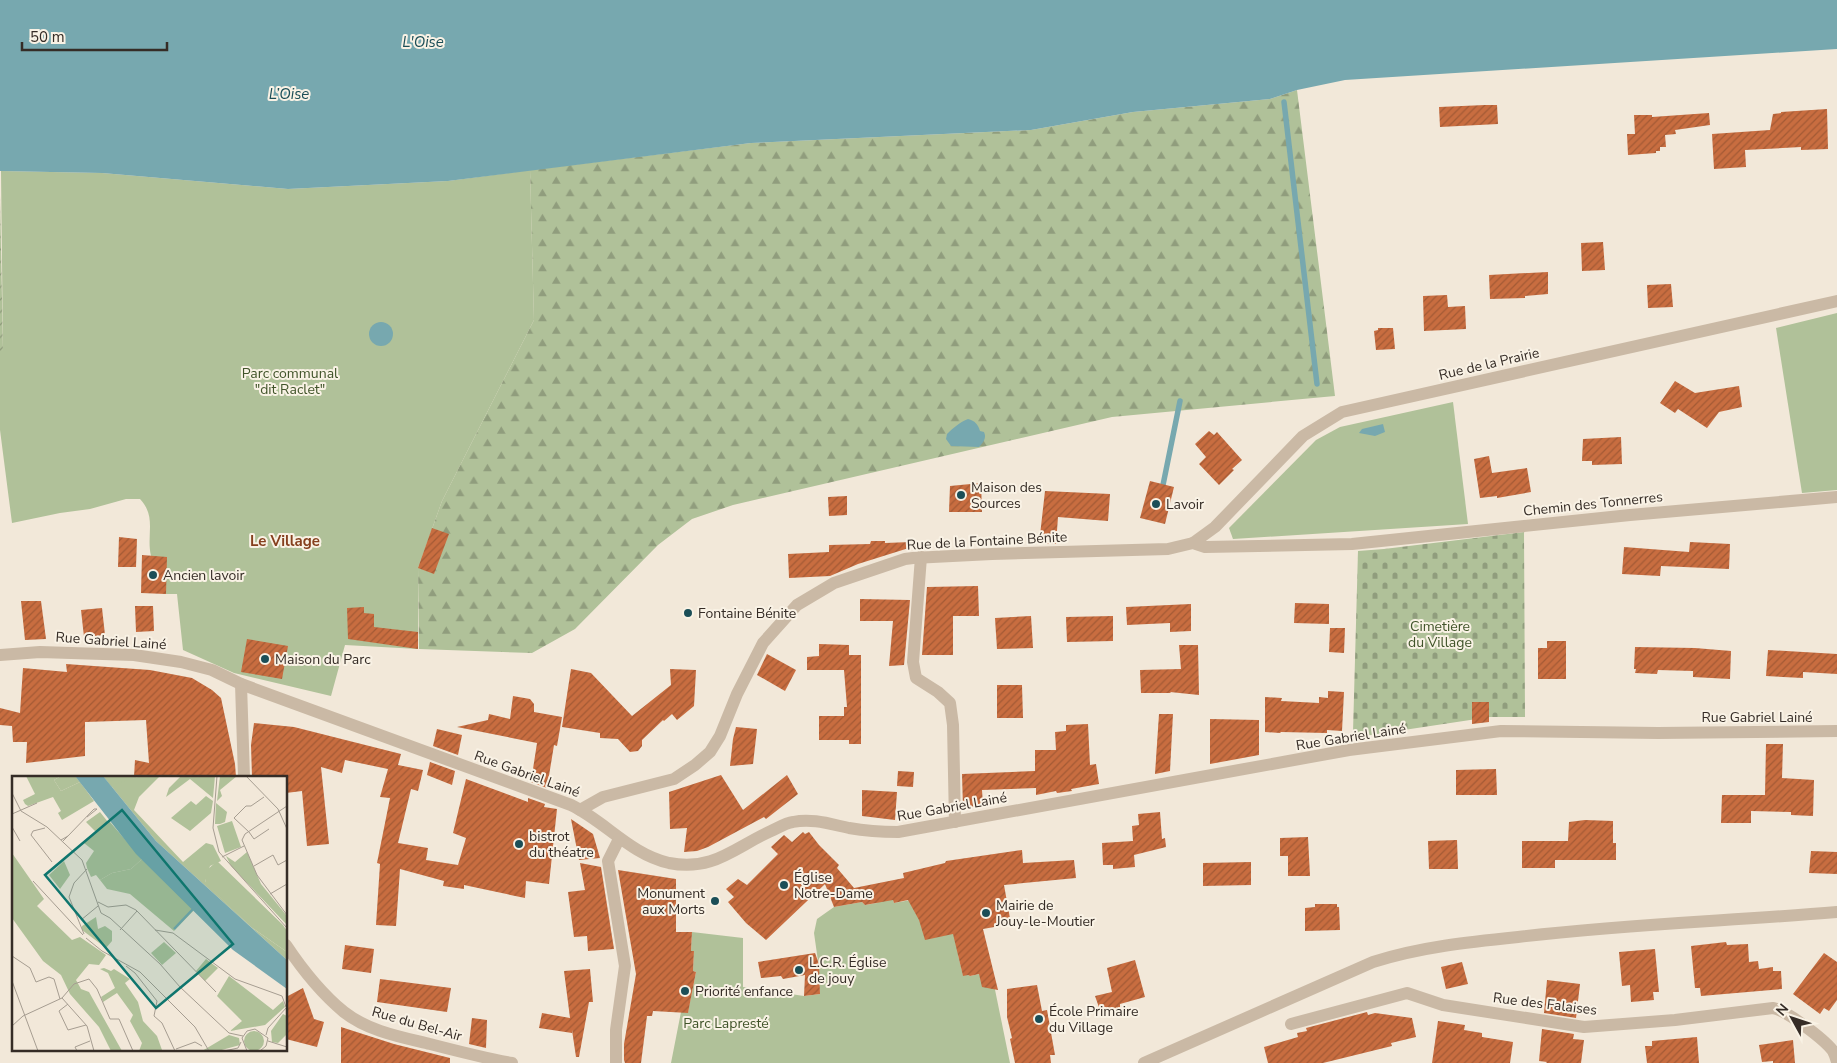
<svg xmlns="http://www.w3.org/2000/svg" width="1837" height="1063" font-family="'Nunito Sans',sans-serif">
<style>
.green{fill:#b0c199}
.forest{fill:url(#forest-firs)}
.cemetery{fill:url(#cemetery-stones)}
.garden{fill:url(#garden-furrows)}
.water{fill:#77a8af}
.lines{fill:none;stroke-linecap:round;stroke-linejoin:round}
.stream{stroke:#77a8af;stroke-width:5.5}
.building{fill:url(#building-hatch)}
.minor{stroke:#cab9a5;stroke-width:12}
.poi-dot{fill:#1b4e57;stroke:#f9f2e5;stroke-width:2}
.labels{text-anchor:middle;dominant-baseline:central;stroke-width:4;stroke-linejoin:round;paint-order:stroke}
.street-label{font-size:14px;fill:#352c26;stroke:#f9f2e5}
.park-label{font-size:14px;fill:#41542a;stroke:#f9f2e5}
.poi-label{font-size:14px;fill:#352c26;stroke:#f9f2e5;text-anchor:start}
.water-label{font-size:15px;font-style:italic;fill:#1b4e57;stroke:#f9f2e5}
.neighbourhood-label{font-size:15px;font-weight:bold;fill:#86401e;stroke:#f9f2e5}
.inset-river{fill:none;stroke:#77a8af;stroke-width:2.5}
.inset-road{fill:none;stroke:#a69d91;stroke-width:1}
.view{fill:#0f766e;fill-opacity:0.15;stroke:#0f766e;stroke-width:2.5}
.inset-edge{fill:none;stroke:#352c26;stroke-width:2.5}
</style>
<defs>
<pattern id="forest-firs" width="22" height="20" patternUnits="userSpaceOnUse" patternTransform="scale(1.25)"><rect width="22" height="20" fill="#b0c199"/><path d="M5 1l3.5 6h-7zM16 11l3.5 6h-7z" fill="#909d7d"/></pattern>
<pattern id="cemetery-stones" width="16" height="16" patternUnits="userSpaceOnUse" patternTransform="scale(1.25)"><rect width="16" height="16" fill="#b0c199"/><path d="M2 7V4a2 2 0 0 1 4 0v3zM10 15v-3a2 2 0 0 1 4 0v3z" fill="#909d7d"/></pattern>
<pattern id="garden-furrows" width="10" height="10" patternUnits="userSpaceOnUse" patternTransform="scale(1.25)"><rect width="10" height="10" fill="#b0c199"/><path d="M-1 1l2-2M0 10L10 0M9 11l2-2" fill="none" stroke="#909d7d"/></pattern>
<pattern id="building-hatch" width="6" height="6" patternUnits="userSpaceOnUse" patternTransform="scale(1.25)"><rect width="6" height="6" fill="#c86d40"/><path d="M-1 1l2-2M0 6l6-6M5 7l2-2" fill="none" stroke="#a35a35"/></pattern>
</defs>
<rect width="100%" height="100%" fill="#f2e8d9"/>
<g class="green">
<path d="M530 170 534 320 442 501 418 568V649L345 645 331 696 234 673 183 650 177 594H166C161 582 154 569 151 556 146 535 157 517 140 499H126L90 509 60 513 12 523 0 430V352H3L1 171 102 173 288 189 448 181Z"/>
<polygon points="1837,313 1837,490 1802,493 1776,328"/>
<polygon points="1453,402 1468,524 1233,539 1229,528 1316,440 1340,427"/>
<polygon points="892,896 894,903 911,900 958,932 963,953 958,955 963,975 968,975 970,976 993,971 992,975 1010,1063 671,1063 681,1012 688,1012 696,972 693,971 694,951 691,951 692,932 743,938 743,987 804,996 820,994 818,961 814,933 817,919 834,907 862,902 865,905 877,903 879,898"/>
</g>
<polygon class="forest" points="1297,90 1335,396 1112,417 733,505 692,519 658,545 575,629 532,653 419,649 418,568 442,501 534,320 530,170 751,143 1031,130 1133,112 1270,99"/>
<polygon class="cemetery" points="1524,532 1525,717 1490,717 1364,736 1353,732 1358,551 1384,549"/>
<polygon class="garden" points="0,195 3,352 0,352"/>
<g class="water">
<polygon points="0,0 1837,0 1837,49 1345,80 1297,90 1270,99 1133,112 1031,130 751,143 448,181 288,189 102,173 0,171"/>
<circle cx="381" cy="334" r="12"/>
<path d="M968 419C975 421 978 424 980 431L984 432C987 438 983 443 979 447L951 446 946 439 947 434C953 428 960 422 968 419Z"/>
<polygon points="1383,424 1385,432 1375,436 1359,433 1362,429"/>
</g>
<g class="lines">
<g class="stream">
<polyline points="1284,102 1317,384"/>
<polyline points="1163,485 1180,401"/>
</g>
</g>
<g class="building">
<polygon points="1485,105 1497,105 1498,124 1440,127 1439,107"/>
<polygon points="1827,109 1828,149 1801,150 1801,147 1745,150 1746,167 1714,169 1712,134 1770,130 1773,114 1781,113 1781,112"/>
<polygon points="1709,113 1710,125 1675,130 1676,134 1665,135 1666,147 1660,147 1660,151 1656,151 1656,153 1628,155 1627,134 1635,134 1634,115 1652,115 1652,117"/>
<polygon points="1603,242 1605,270 1582,271 1581,243"/>
<polygon points="1548,272 1548,294 1525,296 1525,298 1490,299 1489,275"/>
<polygon points="1671,284 1673,307 1648,308 1647,285"/>
<polygon points="1447,295 1448,307 1465,306 1466,329 1424,331 1423,296"/>
<polygon points="1378,328 1393,328 1395,349 1376,350 1374,331 1378,330"/>
<polygon points="1675,381 1695,393 1739,386 1742,407 1719,412 1707,428 1678,409 1675,413 1660,403"/>
<polygon points="1209,431 1214,435 1217,432 1242,460 1232,469 1234,470 1219,485 1199,464 1206,457 1195,444"/>
<polygon points="1621,437 1622,464 1592,465 1592,461 1582,461 1583,439"/>
<polygon points="1489,456 1492,473 1527,468 1531,492 1497,498 1497,496 1480,498 1474,459"/>
<polygon points="1150,481 1174,487 1165,524 1140,518"/>
<polygon points="981,483 982,512 949,512 950,486"/>
<polygon points="1045,491 1110,494 1108,521 1058,517 1056,544 1039,544"/>
<polygon points="847,496 847,515 829,516 828,497"/>
<polygon points="432,528 449,534 434,574 418,568"/>
<polygon points="119,537 137,539 136,567 118,567"/>
<polygon points="871,541 885,541 885,543 911,542 912,547 858,564 830,576 789,578 788,554 829,552 829,545 870,544"/>
<polygon points="1690,542 1730,544 1729,569 1661,566 1660,576 1622,574 1624,547 1689,552"/>
<polygon points="142,555 167,557 166,594 141,593"/>
<polygon points="978,586 979,616 953,616 953,655 922,655 927,587"/>
<polygon points="860,599 910,600 904,665 889,666 893,621 860,621"/>
<polygon points="21,601 41,601 46,639 25,640"/>
<polygon points="1295,603 1329,604 1329,624 1294,623"/>
<polygon points="1191,604 1191,631 1170,632 1170,623 1127,625 1126,607"/>
<polygon points="135,606 153,606 154,631 136,632"/>
<polygon points="364,607 364,613 374,614 374,627 418,632 418,649 348,639 347,608"/>
<polygon points="102,608 105,635 84,637 81,610"/>
<polygon points="1031,616 1033,648 997,649 995,618"/>
<polygon points="1113,616 1113,641 1067,642 1066,617"/>
<polygon points="1330,628 1345,628 1344,653 1329,652"/>
<polygon points="247,639 288,646 282,679 241,672"/>
<polygon points="1547,641 1566,641 1566,679 1538,679 1538,648 1547,648"/>
<polygon points="819,644 849,645 849,655 861,655 861,744 849,744 849,740 819,740 819,716 844,716 844,707 847,707 844,670 807,670 807,657 819,656"/>
<polygon points="1179,645 1198,645 1199,695 1170,692 1171,693 1141,693 1140,670 1181,669"/>
<polygon points="1635,647 1695,648 1731,651 1730,679 1693,677 1693,671 1658,670 1657,674 1635,673 1636,669 1634,669"/>
<polygon points="1768,650 1837,654 1837,674 1803,672 1803,678 1766,676"/>
<polygon points="767,654 796,670 785,691 757,675"/>
<polygon points="66,664 150,670 192,678 212,690 221,698 235,764 236,777 134,777 135,760 149,763 146,720 85,722 85,756 26,763 27,742 13,742 12,726 0,725 0,708 20,713 23,668 67,672"/>
<polygon points="571,669 591,673 632,716 671,685 670,669 696,670 694,706 677,720 672,714 664,721 663,720 642,740 642,746 638,751 630,752 618,739 600,738 600,733 562,727"/>
<polygon points="997,685 1022,685 1023,718 997,718"/>
<polygon points="1328,691 1344,692 1342,731 1327,730 1327,733 1281,732 1280,733 1265,732 1265,697 1282,698 1281,701 1319,703 1319,697 1328,698"/>
<polygon points="513,696 530,699 534,704 534,712 562,717 557,746 554,745 547,788 531,782 537,743 457,727 488,720 489,714 510,719"/>
<polygon points="1472,702 1489,702 1489,722 1472,724"/>
<polygon points="1159,714 1173,714 1170,771 1155,774"/>
<polygon points="1210,719 1259,720 1259,755 1210,764"/>
<polygon points="254,723 294,727 401,754 398,765 423,770 418,791 411,789 398,843 428,848 426,860 458,865 466,838 453,833 466,779 528,802 528,798 545,804 544,807 557,809 549,884 526,881 525,898 464,885 464,889 443,886 444,881 400,869 396,926 376,925 380,864 377,863 390,798 380,797 388,769 345,760 342,773 321,767 329,844 307,846 302,791 286,793 286,777 252,777 251,745"/>
<polygon points="1088,724 1090,765 1096,764 1099,784 1071,789 1072,791 1057,793 1056,791 1036,795 1036,788 982,790 983,805 963,808 962,774 1035,771 1035,750 1056,750 1055,732 1066,731 1066,725"/>
<polygon points="736,727 757,729 753,764 730,766 733,739"/>
<polygon points="437,729 462,735 458,755 433,746"/>
<polygon points="1766,744 1783,744 1782,778 1814,780 1813,816 1791,815 1791,812 1751,811 1751,823 1721,823 1722,795 1765,795"/>
<polygon points="430,762 455,771 452,785 427,775"/>
<polygon points="1496,769 1497,795 1456,795 1456,770"/>
<polygon points="898,771 914,772 913,787 897,786"/>
<polygon points="721,775 743,810 787,775 798,794 766,819 764,817 708,847 697,851 684,852 687,828 670,829 669,792"/>
<polygon points="862,790 897,792 895,820 862,816"/>
<polygon points="1160,812 1162,839 1165,838 1166,847 1134,855 1135,867 1113,869 1113,865 1103,865 1102,843 1133,841 1132,826 1139,825 1138,814"/>
<polygon points="571,819 593,834 600,858 579,860"/>
<polygon points="1585,820 1613,821 1613,843 1616,843 1616,860 1555,860 1555,868 1522,868 1522,841 1568,841 1569,822"/>
<polygon points="803,832 805,834 809,832 819,845 839,865 837,868 854,888 904,878 903,873 945,863 946,861 1022,850 1023,863 1074,860 1076,878 1004,885 1011,924 983,929 998,990 982,987 979,974 970,976 968,975 963,976 953,934 925,940 919,920 908,900 894,903 893,900 865,905 862,902 834,907 825,884 766,940 746,923 728,902 734,897 726,889 738,879 747,885 778,854 771,847 784,835 792,842"/>
<polygon points="1308,837 1310,876 1288,876 1288,856 1280,856 1280,838"/>
<polygon points="1457,840 1458,869 1429,869 1428,841"/>
<polygon points="1811,851 1837,852 1837,874 1809,873"/>
<polygon points="1251,862 1251,885 1203,886 1203,863"/>
<polygon points="580,863 601,867 614,949 588,951 587,936 574,937 568,892 585,890"/>
<polygon points="618,870 676,879 676,932 692,932 691,951 694,951 693,971 696,972 688,1013 653,1011 652,1016 647,1016 641,1063 625,1063 624,1060 624,1044 636,974"/>
<polygon points="1315,904 1337,904 1337,907 1339,907 1340,930 1305,931 1305,908 1315,907"/>
<polygon points="1726,942 1727,945 1748,944 1749,962 1758,961 1759,969 1773,967 1773,971 1781,971 1782,989 1701,996 1700,988 1695,988 1691,946"/>
<polygon points="345,945 374,949 371,973 342,969"/>
<polygon points="1655,949 1659,992 1653,992 1654,1000 1631,1002 1630,985 1622,986 1619,952"/>
<polygon points="815,953 819,964 820,994 804,996 805,975 783,979 781,976 761,978 758,962"/>
<polygon points="1824,953 1837,962 1837,1000 1829,1011 1824,1008 1820,1014 1793,994"/>
<polygon points="1135,960 1145,997 1120,1004 1120,1008 1101,1013 1095,996 1112,992 1107,968"/>
<polygon points="1462,962 1468,984 1446,989 1441,967"/>
<polygon points="590,969 593,1002 589,1002 579,1057 576,1057 572,1030 572,1033 539,1028 542,1013 570,1018 564,971"/>
<polygon points="380,979 451,988 447,1012 377,1002"/>
<polygon points="1547,980 1580,984 1576,1018 1544,1013"/>
<polygon points="1037,985 1042,1011 1047,1010 1055,1055 1050,1055 1051,1063 1015,1063 1010,1039 1012,1038 1007,1017 1007,989"/>
<polygon points="303,988 314,1019 324,1022 317,1047 286,1039 286,997"/>
<polygon points="1367,1012 1368,1015 1375,1013 1412,1018 1416,1037 1391,1043 1392,1046 1323,1063 1268,1063 1264,1047 1298,1037 1297,1033 1307,1031 1306,1028"/>
<polygon points="472,1018 487,1020 486,1048 469,1044"/>
<polygon points="1438,1021 1465,1025 1464,1030 1482,1033 1482,1037 1513,1042 1510,1063 1432,1063"/>
<polygon points="341,1027 394,1044 450,1058 450,1063 341,1063"/>
<polygon points="1542,1029 1574,1034 1573,1039 1584,1040 1581,1063 1546,1063 1547,1062 1539,1061"/>
<polygon points="1697,1037 1699,1063 1647,1063 1645,1046 1652,1046 1652,1041"/>
<polygon points="1793,1040 1795,1063 1773,1063 1773,1061 1762,1062 1759,1045"/>
</g>
<g class="lines">
<g class="minor">
<polyline points="1193,543 1215,527 1303,436 1342,412 1837,301"/>
<polyline points="921,557 913,662 916,678 938,692 950,703 953,725 955,822"/>
<path d="M0 655 40 652 134 655 181 662 212 670 241 684 571 805C606 822 630 854 669 863 713 872 735 847 771 831 778 828 785 823 793 822 812 818 830 824 849 828 866 831 882 832 898 832L1349 750 1501 731 1658 733 1837 731"/>
<polyline points="241,684 244,777"/>
<polyline points="580,810 603,797 674,779 695,765 710,752 720,736 737,694 763,643 797,605 834,583 905,559 913,558 992,554 1168,549 1193,543 1205,547 1352,544 1630,515 1837,497"/>
<path d="M286 945C302 969 322 994 344 1012 368 1031 401 1037 430 1044 457 1051 484 1058 512 1063"/>
<path d="M1291 1024 1407 993 1443 1005 1584 1027 1675 1020 1773 1008C1786 1010 1825 1040 1833 1051 1835 1055 1836 1058 1837 1062"/>
<polyline points="616,1063 616,1030 625,966 608,861 619,839"/>
<path d="M1144 1063 1373 962C1420 947 1469 942 1518 937 1624 924 1731 921 1837 912"/>
</g>
</g>
<g class="poi-dot">
<circle cx="961" cy="495" r="5"/>
<circle cx="1156" cy="504" r="5"/>
<circle cx="153" cy="575" r="5"/>
<circle cx="688" cy="613" r="5"/>
<circle cx="265" cy="659" r="5"/>
<circle cx="519" cy="844" r="5"/>
<circle cx="784" cy="885" r="5"/>
<circle cx="715" cy="901" r="5"/>
<circle cx="986" cy="913" r="5"/>
<circle cx="799" cy="970" r="5"/>
<circle cx="685" cy="991" r="5"/>
<circle cx="1039" cy="1019" r="5"/>
</g>
<g class="labels">
<g class="street-label">
<text transform="translate(1489 364) rotate(-13)">Rue de la Prairie</text>
<text transform="translate(1593 504) rotate(-6)">Chemin des Tonnerres</text>
<text transform="translate(987 541) rotate(-3)">Rue de la Fontaine Bénite</text>
<text transform="translate(111 641) rotate(4)">Rue Gabriel Lainé</text>
<text x="1757" y="717">Rue Gabriel Lainé</text>
<text transform="translate(1351 737) rotate(-9)">Rue Gabriel Lainé</text>
<text transform="translate(527 774) rotate(20)">Rue Gabriel Lainé</text>
<text transform="translate(952 807) rotate(-10)">Rue Gabriel Lainé</text>
<text transform="translate(1545 1004) rotate(7)">Rue des Falaises</text>
<text transform="translate(417 1024) rotate(16)">Rue du Bel-Air</text>
</g>
<g class="park-label">
<text x="290" y="373">Parc communal<tspan x="290" dy="16">"dit Raclet"</tspan></text>
<text x="1440" y="626">Cimetière<tspan x="1440" dy="16">du Village</tspan></text>
<text x="726" y="1023">Parc Lapresté</text>
</g>
<g class="poi-label">
<text x="971" y="487">Maison des<tspan x="971" dy="16">Sources</tspan></text>
<text x="1166" y="504">Lavoir</text>
<text x="163" y="575">Ancien lavoir</text>
<text x="698" y="613">Fontaine Bénite</text>
<text x="275" y="659">Maison du Parc</text>
<text x="529" y="836">bistrot<tspan x="529" dy="16">du théatre</tspan></text>
<text x="794" y="877">Église<tspan x="794" dy="16">Notre-Dame</tspan></text>
<text x="705" y="893" text-anchor="end">Monument<tspan x="705" dy="16">aux Morts</tspan></text>
<text x="996" y="905">Mairie de<tspan x="996" dy="16">Jouy-le-Moutier</tspan></text>
<text x="809" y="962">L.C.R. Église<tspan x="809" dy="16">de jouy</tspan></text>
<text x="695" y="991">Priorité enfance</text>
<text x="1049" y="1011">École Primaire<tspan x="1049" dy="16">du Village</tspan></text>
</g>
<g class="water-label">
<text x="423" y="42">L'Oise</text>
<text x="289" y="94">L’Oise</text>
</g>
<g class="neighbourhood-label">
<text x="285" y="541">Le Village</text>
</g>
</g>
<g transform="translate(12 776)">
<rect width="275" height="275" fill="#f2e8d9"/>
<path d="M91 0H129L100 11ZM204 27 215 36 213 46 208 48H203ZM97 45 130 83 119 93 100 97 88 104 84 99 79 101 75 92 74 87 82 75 72 67ZM220 45 229 71 213 77 205 50ZM52 85 58 99 48 113 37 99ZM205 85 271 149 275 155V176L239 151 193 107 195 94ZM84 141 86 153 93 150 100 155V165L94 172 70 154V150ZM194 183 206 192 193 205 184 195ZM92 192 99 195 102 193 118 203 113 207 126 226 131 245 145 260 150 274 127 275 130 267 118 245 121 239 105 217 91 226 89 221 103 212 96 197 88 193ZM217 200 261 234 271 225 273 231 253 249 218 255 230 245 205 220ZM271 238 275 240V258L266 267 260 266 259 255ZM232 265a10 10 0 1 1 20 0a10 10 0 1 1-20 0ZM217 259 227 262 228 269 206 275H190Z" fill="#b0c199"/>
<path d="M49 0H63L68 6 49 15 42 4ZM91 0 103 8 129 0H148L127 21 122 34 171 86 194 67 201 69 209 85 198 90 193 106 239 151 275 176V184L144 65ZM169 0H203L201 22 178 3 154 21 157 12ZM208 0H225L208 14 210 20 205 25ZM194 20 201 25 199 37 178 55 159 42 179 25 184 29ZM235 76 249 108 275 140V149L219 90 214 80 223 86ZM0 77 32 123 25 130 60 164 68 161 94 179 87 189 77 188 64 204 69 213 77 216 110 275H99L87 251 58 218 49 199 31 185 0 142ZM130 83 182 134 162 155 118 118 95 113 88 104 100 97 119 93ZM271 243 275 246V254L270 261 261 256Z" fill="#b0c199"/>
<path d="M152 166 164 177 150 189 139 177Z" fill="#b0c199"/>
<path d="M14 0H49L42 4 49 15 68 6 82 25 50 44 46 37 49 35 41 21 16 30 13 28 11 24 23 18ZM88 36 96 46 84 56 74 46Z" fill="#b0c199"/>
<path d="M63 0H91L144 65 275 184V213L221 174 124 78Z" fill="#77a8af"/>
<path class="inset-river" d="M162 153 182 132"/>
<path class="inset-road" d="M205 0 201 52 207 76 275 152M234 0 266 33 275 53M0 17 9 35 35 51 70 84 89 137 98 142 148 188 168 211 217 257 231 260M275 30 233 58 230 64 245 99 275 139M0 38 25 27M0 51 8 65M33 52 21 55 19 59 40 86M237 56 222 42 234 30H239L252 21M237 56 242 63 257 53M56 60 82 33H85L75 41M49 64 56 60 51 65M210 81 232 70M242 90 261 79 266 89 275 84M21 105 71 159M258 118 275 108M86 126 96 131 114 129 124 134 204 216M69 144 86 130M108 154 125 135M143 154 161 157 223 203 270 220 274 231M72 158 57 121 62 107 75 93M74 162 90 175 128 196 183 251 197 275M0 180 18 192 24 206 37 201 42 203 48 223M114 190 123 197 145 225 142 240 150 247 163 275M0 205 26 275M50 222 75 250 82 275M56 228 47 235 56 254 74 249M0 250 11 240 50 222 62 208 77 203 85 213 98 243H107L121 275M254 259 256 252 275 231M256 265 275 271M164 273 183 266 190 270M65 275 63 271 78 265M212 275 226 272 229 266M235 275 230 262 235 255 243 253 256 262 254 270 248 275"/>
<path class="view" d="M110 34 221 168 144 232 33 99Z"/>
<rect width="275" height="275" class="inset-edge"/>
</g>
<g transform="translate(1792 1018) rotate(310)" stroke="#f9f2e5" stroke-width="4" paint-order="stroke">
<path d="M0-4L9 19L0 12L-9 19Z" fill="#352c26"/>
<text y="-8" font-size="14" font-weight="bold" text-anchor="middle" fill="#352c26">N</text>
</g>
<path d="M22 42v8h145v-8" fill="none" stroke="#352c26" stroke-width="2.5"/>
<text x="30" y="42" font-size="15" fill="#352c26" stroke="#f9f2e5" stroke-width="4" paint-order="stroke">50 m</text>
</svg>
